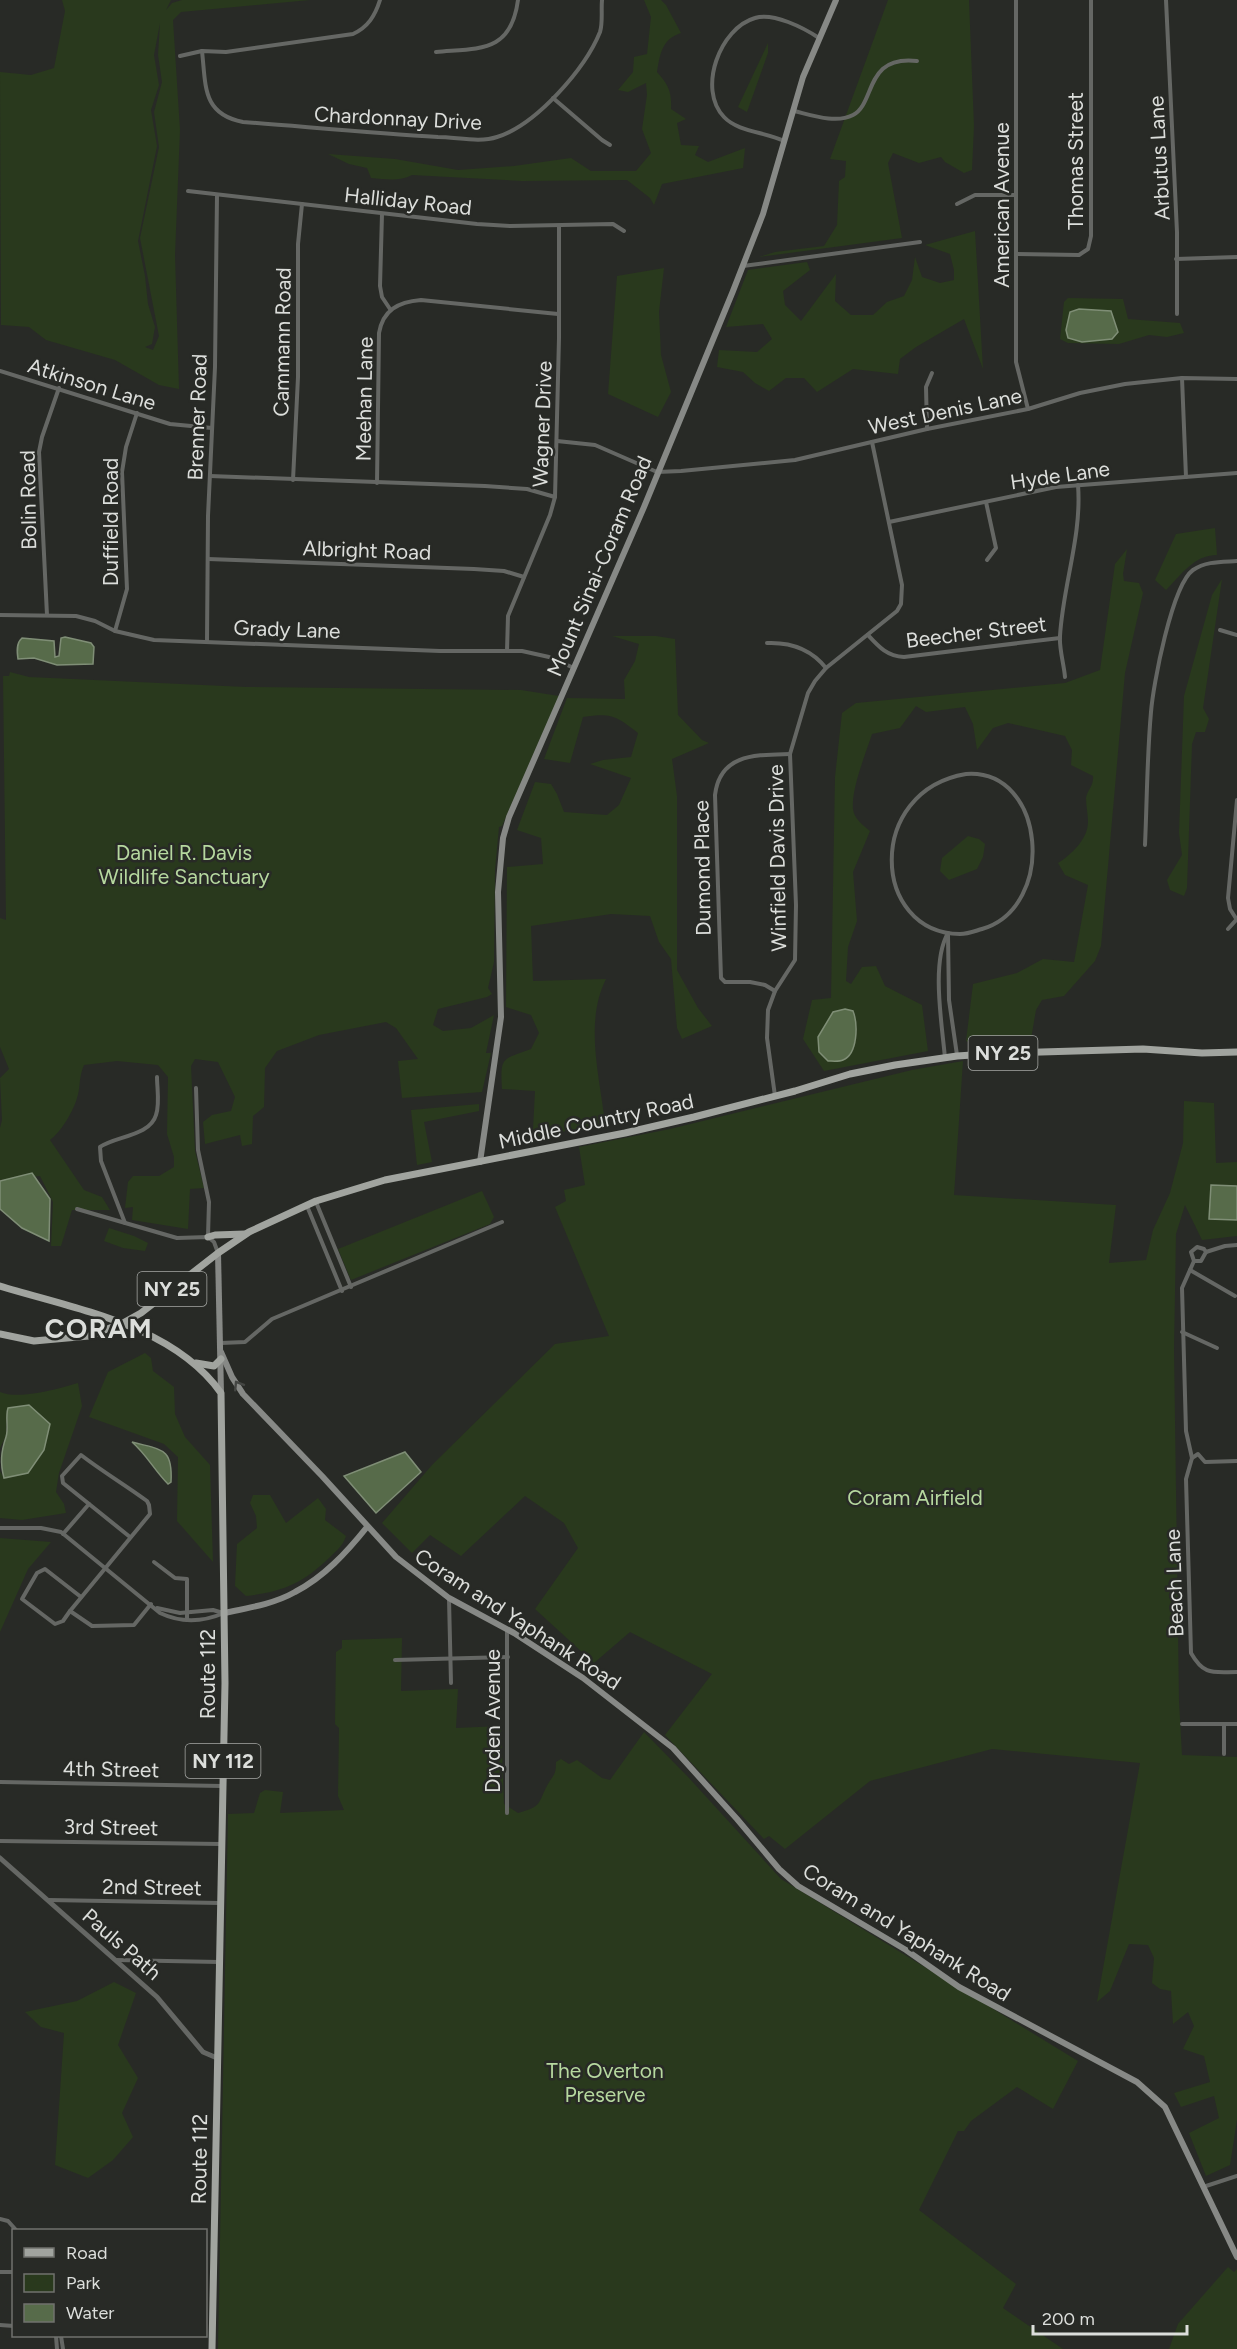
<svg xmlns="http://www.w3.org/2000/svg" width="1237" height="2349" font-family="Figtree,sans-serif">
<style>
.green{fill:#29391d;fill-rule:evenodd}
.water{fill:#576b4a;stroke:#7f8e76;stroke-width:1.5}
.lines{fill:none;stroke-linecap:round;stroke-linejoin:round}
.minor{stroke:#656764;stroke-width:4}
.tertiary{stroke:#656764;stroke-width:5}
.secondary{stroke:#878986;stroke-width:6}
.primary{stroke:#a1a49f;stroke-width:7}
.oneway{stroke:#444643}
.labels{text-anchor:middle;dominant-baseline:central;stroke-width:5;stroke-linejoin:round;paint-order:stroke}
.shield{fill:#282a26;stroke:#a6a8a5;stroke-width:1.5}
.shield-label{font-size:20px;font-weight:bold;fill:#dcdedb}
.street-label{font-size:21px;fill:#dcdedb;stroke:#282a26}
.park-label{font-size:21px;fill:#b6d89f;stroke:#282a26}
.district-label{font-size:27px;font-weight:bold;letter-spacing:1.5px;fill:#dcdedb;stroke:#282a26}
</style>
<rect width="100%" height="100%" fill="#282a26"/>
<g class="green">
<path d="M62 0H171L166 10 172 3 182 0H310L181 12 173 20 180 130 175 255 179 389 159 385 115 360 46 340 29 327 1 325 0 72 31 75 54 68 65 11ZM160 23 158 55 162 82 154 112 159 147 140 238 159 336 153 350 145 347 152 344 155 327 148 304 145 276 138 241 157 146 151 110 159 85 154 55Z"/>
<path d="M644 0H661L666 5 681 33C662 39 660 54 657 72 668 84 672 92 671 109L686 119 677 123 681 145 699 146 695 155 708 162 745 148 743 168 662 184 654 205 650 198 627 180 522 181 412 175C399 182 385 179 371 178L367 168 349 164 328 154 395 159 458 170 514 166 571 158 591 171H636L651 153 642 129 647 95 646 83 628 92 618 90 633 72 634 57 647 54 651 17Z"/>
<polygon points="888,0 969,0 974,126 972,170 964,173 945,162 941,157 919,163 893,153 888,163 902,238 759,257 775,252 824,246 837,225 839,181 845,177 846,161 830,159"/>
<polygon points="768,43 768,53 747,112 738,107"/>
<polygon points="975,231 983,369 964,319 916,347 900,359 898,374 853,369 817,392 804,378 786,378 769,391 755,383 743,372 717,367 719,350 757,352 772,339 763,324 726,327 748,270 807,262 810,270 783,291 785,305 801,321 836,274 835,301 851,315 873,315 887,302 904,296 912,280 915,257 922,277 940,283 954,280 954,270 950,254 925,245"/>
<polygon points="664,268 659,312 661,355 671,392 658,417 608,394 617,276"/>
<polygon points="1068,298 1123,299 1128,319 1180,323 1184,333 1167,337 1149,335 1119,344 1068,343 1060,339 1064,302"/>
<path d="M1215 528 1217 555C1194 555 1181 575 1166 590L1155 580 1176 534Z"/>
<path d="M1127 549 1123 574 1124 581 1139 583 1143 593 1125 673 1101 946 1095 961 1064 996 1042 1000 1036 1010 1031 1039 976 1045 966 1041 973 984 1017 973 1043 959 1074 962 1088 885 1065 875 1058 863C1071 855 1088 839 1088 822 1088 814 1086 806 1086 798 1087 790 1094 786 1093 776L1071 765 1072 750 1065 736 1008 723 993 728 977 750 973 724 965 707 926 712 916 706 900 728 872 734C866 753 851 789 853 809 854 819 863 825 870 831L853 872 857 921 848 947 846 981 851 984 862 967 876 966 885 986 922 1005 928 1051 824 1071 803 1039 812 1000 831 998 835 777 842 713 856 703 1065 683 1100 670 1115 564Z"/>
<polygon points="1222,579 1203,708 1209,719 1205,732 1196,732 1192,744 1187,888 1184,896 1170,890 1167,880 1182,855 1179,833 1184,696 1212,595"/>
<path d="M612 636H656L675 639 678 715 702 740 709 743 672 759 677 796V970L698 1008 712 1026 682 1039 677 1028 671 959 659 942 650 916 611 914 531 926 533 981 606 979C584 1023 600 1077 605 1124L539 1136 533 1129 535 1091 502 1089C500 1056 502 1060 531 1049L539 1033 531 1015 506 1007 507 867 543 864 541 838 517 830 535 782 551 784 557 794 564 812 607 815 619 805 631 778 590 764 603 760 631 757 638 733C615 715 611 713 583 717L570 763 544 759 567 698 625 699 624 680 635 661 639 644Z"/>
<path d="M10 672 29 677 246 687 521 690 559 696 502 826 499 827 495 870 494 962 488 988 492 994 487 997 438 1009 433 1025 443 1031 471 1028 494 1015 486 1053H491L482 1092 402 1098 398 1061 418 1059 396 1028 386 1022 319 1035 277 1051 265 1068 264 1107 253 1116 252 1144 242 1146 240 1135 205 1144 203 1122 212 1115 231 1111 235 1097 218 1062 195 1059 191 1066 195 1151 204 1188 190 1189 188 1229 132 1220 133 1207 125 1208 128 1182 133 1176H159L174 1167V1157L167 1134 168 1077 158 1065 117 1061 84 1065C78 1079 81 1086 77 1098 73 1112 61 1132 50 1140L84 1190 102 1197 110 1210H72L61 1246H51L53 1202 40 1176 0 1180V1128L2 1120 0 1078 9 1069 0 1047V918L6 920 3 676H9Z"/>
<polygon points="968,836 979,839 985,844 983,857 977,869 949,880 940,871 942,858"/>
<polygon points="963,1061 954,1195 1116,1205 1109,1263 1146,1260 1153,1230 1170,1193 1183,1143 1184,1101 1214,1103 1216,1163 1237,1162 1237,1186 1211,1185 1210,1219 1237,1220 1237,1236 1202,1240 1185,1205 1176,1234 1174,1350 1179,1701 1182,1755 1237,1757 1237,2120 1230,2165 1206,2176 1189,2133 1219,2118 1214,2096 1181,2107 1174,2093 1210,2082 1204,2056 1183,2049 1194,2026 1188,2012 1173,2024 1171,1991 1160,1989 1152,1983 1154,1958 1148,1945 1129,1944 1110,1991 1097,2002 1140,1763 992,1749 870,1781 785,1849 769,1836 764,1839 665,1735 712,1674 630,1632 594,1663 535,1609 578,1548 564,1523 525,1496 461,1556 430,1535 412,1553 382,1523 432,1465 555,1344 609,1336 555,1207 566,1201 564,1190 585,1185 579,1147 670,1129 912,1070"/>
<polygon points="479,1104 479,1111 424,1122 432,1162 417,1165 411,1110"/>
<polygon points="482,1191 494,1217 490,1224 351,1280 338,1249"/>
<polygon points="109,1228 134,1236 148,1243 145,1251 123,1248 104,1241"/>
<polygon points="145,1353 151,1358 153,1371 174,1387 175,1414 185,1437 210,1465 213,1562 177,1521 178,1457 164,1444 89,1417 108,1372"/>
<path d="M78 1383 82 1406 59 1473 56 1492 64 1504 66 1513 22 1520 0 1518V1471L4 1478 28 1473 6 1415V1436L0 1448V1392C19 1400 58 1389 78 1383Z"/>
<path d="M253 1495H270L286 1523 318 1498 326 1509 325 1520 346 1536C343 1546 336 1551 329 1558 303 1583 283 1592 246 1596L235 1586 237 1544 257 1528 256 1516 250 1503Z"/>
<polygon points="0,1538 51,1542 28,1569 0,1632"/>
<path d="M402 1638 401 1691 458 1689 456 1728 501 1726 504 1804 518 1813C543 1806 537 1804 548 1784 554 1774 556 1775 556 1762L561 1759 569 1764 577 1760 602 1778 610 1780 644 1732 689 1778 781 1879 1078 2061 1053 2109 1017 2087 971 2121 964 2131H958L919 2210 1016 2284 1003 2308 1063 2349H218L228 1814 254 1813 260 1793 265 1790 283 1792 280 1813 344 1810 338 1796 339 1728 335 1724 336 1652 342 1648V1640Z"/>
<polygon points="114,1982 136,1993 118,2045 138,2078 122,2113 133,2137 113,2160 88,2178 55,2165 64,2033 41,2027 25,2012 77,2001"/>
<polygon points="1228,2267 1234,2272 1237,2269 1237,2349 1169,2349 1178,2324"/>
</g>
<g class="water">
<polygon points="1079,309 1111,311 1118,332 1112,339 1082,342 1068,338 1066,330 1070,312"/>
<path d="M65 637 91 643 94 647 93 664 57 665 34 658 18 659C17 652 16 643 22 638L54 641 55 657 59 656 61 638Z"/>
<path d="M845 1009 853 1011C858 1024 858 1054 843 1060 839 1062 832 1061 828 1061L819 1052 818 1037 833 1012Z"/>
<polygon points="32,1173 50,1199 49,1241 22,1228 0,1209 0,1181"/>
<polygon points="1211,1185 1237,1186 1237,1220 1209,1219"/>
<path d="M29 1405 50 1424 44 1450 28 1473 4 1478C0 1463 1 1452 6 1437 9 1428 5 1418 8 1408Z"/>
<path d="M132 1442C161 1450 173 1447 171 1482L168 1484C155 1471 146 1454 132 1442Z"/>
<polygon points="405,1452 421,1472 376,1513 344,1476"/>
</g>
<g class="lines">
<g class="minor">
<polyline points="1016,0 1016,362 1028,409"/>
<polyline points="1166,0 1177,232 1177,314"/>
<path d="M202 51C206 86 202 114 243 122 308 127 373 133 438 137 456 137 480 143 497 137 536 125 585 69 600 32 603 23 601 10 602 0"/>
<path d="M436 52C480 48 511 53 518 0"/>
<path d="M180 56 202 51 226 52 353 34C368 27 375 16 380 0"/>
<polyline points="553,98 602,140 610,145"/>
<path d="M794 111C811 115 836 124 853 115 876 103 864 55 917 61"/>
<path d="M784 141C766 132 738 132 724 117 697 89 720 28 755 18 773 12 804 28 819 38"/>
<polyline points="188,191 477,224 510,226 613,224 624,231"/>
<polyline points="957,204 975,195 1016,195"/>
<polyline points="382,214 380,286 382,297 390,309"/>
<polyline points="1017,254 1079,255 1088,249 1091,236 1091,0"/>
<polyline points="1176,259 1237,257"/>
<polyline points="743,266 920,242"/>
<polyline points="0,371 170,424 212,428"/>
<polyline points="1182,378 1186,477"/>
<polyline points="927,429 926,387 932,373"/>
<polyline points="557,441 595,445 657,472 681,471 795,460 927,429 1028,409 1080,393 1125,384 1182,378 1237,379"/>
<polyline points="210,476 485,486 527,489 555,497"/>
<polyline points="293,480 298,377 298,244 302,204"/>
<path d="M377 483 379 333C383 310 398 302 421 300L558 314"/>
<polyline points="986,502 996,548 987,560"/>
<polyline points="889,522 1056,487 1237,473"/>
<polyline points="208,559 474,569 504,571 524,577"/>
<polyline points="0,615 76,616 95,621 115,631 154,640 440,651 522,651 549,657 574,668"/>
<polyline points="47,615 39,452 42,437 59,388"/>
<polyline points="1220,630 1237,635"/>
<polyline points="115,631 127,589 122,472 126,447 137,413"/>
<path d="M868 635C879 647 887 656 904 657L1060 638"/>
<polyline points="207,641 208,516 215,367 217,195"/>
<path d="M767 643C791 642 811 649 826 668"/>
<polyline points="507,651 508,616 550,515 555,497 559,338 559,226"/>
<path d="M1065 677C1064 664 1059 649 1060 636 1063 585 1082 536 1078 485"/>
<path d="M966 774C1046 768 1057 907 982 929 975 931 968 934 960 934 871 933 865 791 966 774Z"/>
<polyline points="1237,800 1228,898 1230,909 1237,920"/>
<path d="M1145 845C1147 801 1147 756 1151 712 1153 685 1172 585 1193 570 1206 561 1222 562 1237 561"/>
<polyline points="1228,929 1236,920"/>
<polyline points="948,935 949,1000 957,1055"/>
<path d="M775 991 765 985 750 982H725L721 978 715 795C720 753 757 755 790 754"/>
<path d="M945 1058C942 1024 931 962 948 933"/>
<polyline points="196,1088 198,1150 209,1202 208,1236"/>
<polyline points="775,1096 767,1038 768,1010 775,991 795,960 796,905 790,754 808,693 815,681 826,668 897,611 901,604 902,585 872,442"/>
<polyline points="316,1202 351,1287"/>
<polyline points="307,1206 342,1291"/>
<polyline points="77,1209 177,1238 208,1237 214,1242 218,1253"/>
<path d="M125 1223 101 1161 100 1147C116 1136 150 1136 156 1115 160 1104 157 1088 157 1077"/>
<polyline points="1206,1252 1225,1246 1237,1245"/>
<path d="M1194 1261H1201L1206 1252 1204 1249 1197 1247 1191 1252 1194 1261 1182 1288 1186 1431 1192 1458 1186 1479 1191 1653C1204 1676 1213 1672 1237 1672"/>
<polyline points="1190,1270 1235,1296"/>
<polyline points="1182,1332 1217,1348"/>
<polyline points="221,1343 245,1342 272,1319 502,1222"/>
<polyline points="1192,1458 1198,1454 1205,1462 1237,1461"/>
<path d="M0 1528H41L61 1532 160 1613C181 1623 203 1622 224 1613"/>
<polyline points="63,1534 89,1504"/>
<path d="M130 1537 63 1483 62 1476 81 1455C103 1472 124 1484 147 1501L149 1505 150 1514 70 1611 92 1626 134 1625 151 1604"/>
<polyline points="154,1562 175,1578 187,1579 187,1620"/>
<polyline points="449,1599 451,1683"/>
<polyline points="157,1608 180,1613 213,1610 223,1613"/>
<polyline points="70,1611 63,1621 55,1624 22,1599 37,1573 45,1569 81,1597"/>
<polyline points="507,1630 507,1813"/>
<polyline points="395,1660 508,1657"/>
<polyline points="1182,1724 1237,1724"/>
<polyline points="1224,1724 1224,1754"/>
<polyline points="0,1782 222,1786"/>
<polyline points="0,1841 221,1844"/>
<polyline points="48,1900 220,1903"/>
<polyline points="116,1960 219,1962"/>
<polyline points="1203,2187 1237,2176"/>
<polyline points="0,2219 8,2221 16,2230"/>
<polyline points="0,2272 14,2272"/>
<polyline points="0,2325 14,2326"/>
<polyline points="56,2336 57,2349"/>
<polyline points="61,2336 63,2349"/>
</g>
<polyline class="tertiary" points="0,1858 157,1997 203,2052 217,2058"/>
<g class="secondary">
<polyline points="480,1162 501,1017 498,892 503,838 509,817 644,507 733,291 763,214 803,77 836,0"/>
<polyline points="218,1253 221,1393"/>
<polyline points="221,1352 232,1377 243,1394 322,1476 396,1557 449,1598 514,1633 583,1678 673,1748 737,1819 779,1869 798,1886 906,1950 959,1987 1137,2082 1165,2107 1237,2257"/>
<path d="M224 1613C248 1608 274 1604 295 1592 324 1577 347 1552 367 1527"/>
</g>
<g class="primary">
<polyline points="208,1237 215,1235 245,1234"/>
<path d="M0 1286C75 1309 173 1325 221 1393L225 1683 212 2349"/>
<polyline points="0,1334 34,1341 89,1336 123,1323 141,1313 218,1253 249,1232 316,1201 385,1180 625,1133 694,1117 795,1091 850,1074 895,1065 957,1056 1003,1053 1143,1049 1202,1053 1237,1052"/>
<polyline points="196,1363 214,1366 221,1359"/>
</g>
</g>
<defs><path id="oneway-chevron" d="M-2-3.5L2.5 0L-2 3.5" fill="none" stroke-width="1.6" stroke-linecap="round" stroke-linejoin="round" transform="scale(1.5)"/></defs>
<use class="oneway" href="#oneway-chevron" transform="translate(238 1385) rotate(-122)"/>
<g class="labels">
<g class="shield">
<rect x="968.5" y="1036" width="69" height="34" rx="4.5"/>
<rect x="137.5" y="1272" width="69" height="34" rx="4.5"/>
<rect x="185.5" y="1744" width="75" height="34" rx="4.5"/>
</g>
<g class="shield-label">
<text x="1003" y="1053">NY 25</text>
<text x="172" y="1289">NY 25</text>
<text x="223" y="1761">NY 112</text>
</g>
<g class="street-label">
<text transform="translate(398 118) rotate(3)">Chardonnay Drive</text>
<text transform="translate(1159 158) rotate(-93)">Arbutus Lane</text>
<text transform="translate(1075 161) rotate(-90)">Thomas Street</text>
<text transform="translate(408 201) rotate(6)">Halliday Road</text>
<text transform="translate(1001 205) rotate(-90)">American Avenue</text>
<text transform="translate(282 342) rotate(-89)">Cammann Road</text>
<text transform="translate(92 384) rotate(17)">Atkinson Lane</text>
<text transform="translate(364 399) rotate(-89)">Meehan Lane</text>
<text transform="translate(945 411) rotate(-12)">West Denis Lane</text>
<text transform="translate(197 417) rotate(-88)">Brenner Road</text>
<text transform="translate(542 424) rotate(-88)">Wagner Drive</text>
<text transform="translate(1060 475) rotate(-8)">Hyde Lane</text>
<text transform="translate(28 500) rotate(-91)">Bolin Road</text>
<text transform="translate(110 522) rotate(-90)">Duffield Road</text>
<text transform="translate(367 550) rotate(2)">Albright Road</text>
<text transform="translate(599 566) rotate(-67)">Mount Sinai-Coram Road</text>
<text transform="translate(287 629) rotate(2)">Grady Lane</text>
<text transform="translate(976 632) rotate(-7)">Beecher Street</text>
<text transform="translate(777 858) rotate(-91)">Winfield Davis Drive</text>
<text transform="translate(702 868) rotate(-91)">Dumond Place</text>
<text transform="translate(596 1121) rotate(-12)">Middle Country Road</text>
<text transform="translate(1174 1583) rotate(-92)">Beach Lane</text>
<text transform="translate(518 1619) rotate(33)">Coram and Yaphank Road</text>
<text transform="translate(207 1674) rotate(-90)">Route 112</text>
<text transform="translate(492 1721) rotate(-90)">Dryden Avenue</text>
<text transform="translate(111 1769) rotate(1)">4th Street</text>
<text transform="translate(111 1827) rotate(1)">3rd Street</text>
<text transform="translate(152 1887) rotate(1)">2nd Street</text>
<text transform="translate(907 1932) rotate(32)">Coram and Yaphank Road</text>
<text transform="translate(122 1944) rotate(41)">Pauls Path</text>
<text transform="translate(199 2159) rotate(-89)">Route 112</text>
</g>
<g class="park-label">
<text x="184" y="852">Daniel R. Davis<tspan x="184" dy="24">Wildlife Sanctuary</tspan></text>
<text x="915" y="1497">Coram Airfield</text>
<text x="605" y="2070">The Overton<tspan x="605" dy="24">Preserve</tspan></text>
</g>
<g class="district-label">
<text x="99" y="1328">CORAM</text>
</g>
</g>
<rect x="12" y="2229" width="195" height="108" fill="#282a26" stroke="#70726e" stroke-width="1.5"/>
<rect x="24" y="2248" width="30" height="9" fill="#a1a49f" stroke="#70726e" stroke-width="1.5"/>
<text x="66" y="2259" font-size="18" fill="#dcdedb">Road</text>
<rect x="24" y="2274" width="30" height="18" fill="#29391d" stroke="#70726e" stroke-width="1.5"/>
<text x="66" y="2289" font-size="18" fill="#dcdedb">Park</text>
<rect x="24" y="2304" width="30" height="18" fill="#576b4a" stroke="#70726e" stroke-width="1.5"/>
<text x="66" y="2319" font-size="18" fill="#dcdedb">Water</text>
<path d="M1033 2325v9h154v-9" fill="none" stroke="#dcdedb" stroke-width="3"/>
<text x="1042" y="2325" font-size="18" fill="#dcdedb" stroke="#282a26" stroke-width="4.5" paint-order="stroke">200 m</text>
</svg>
